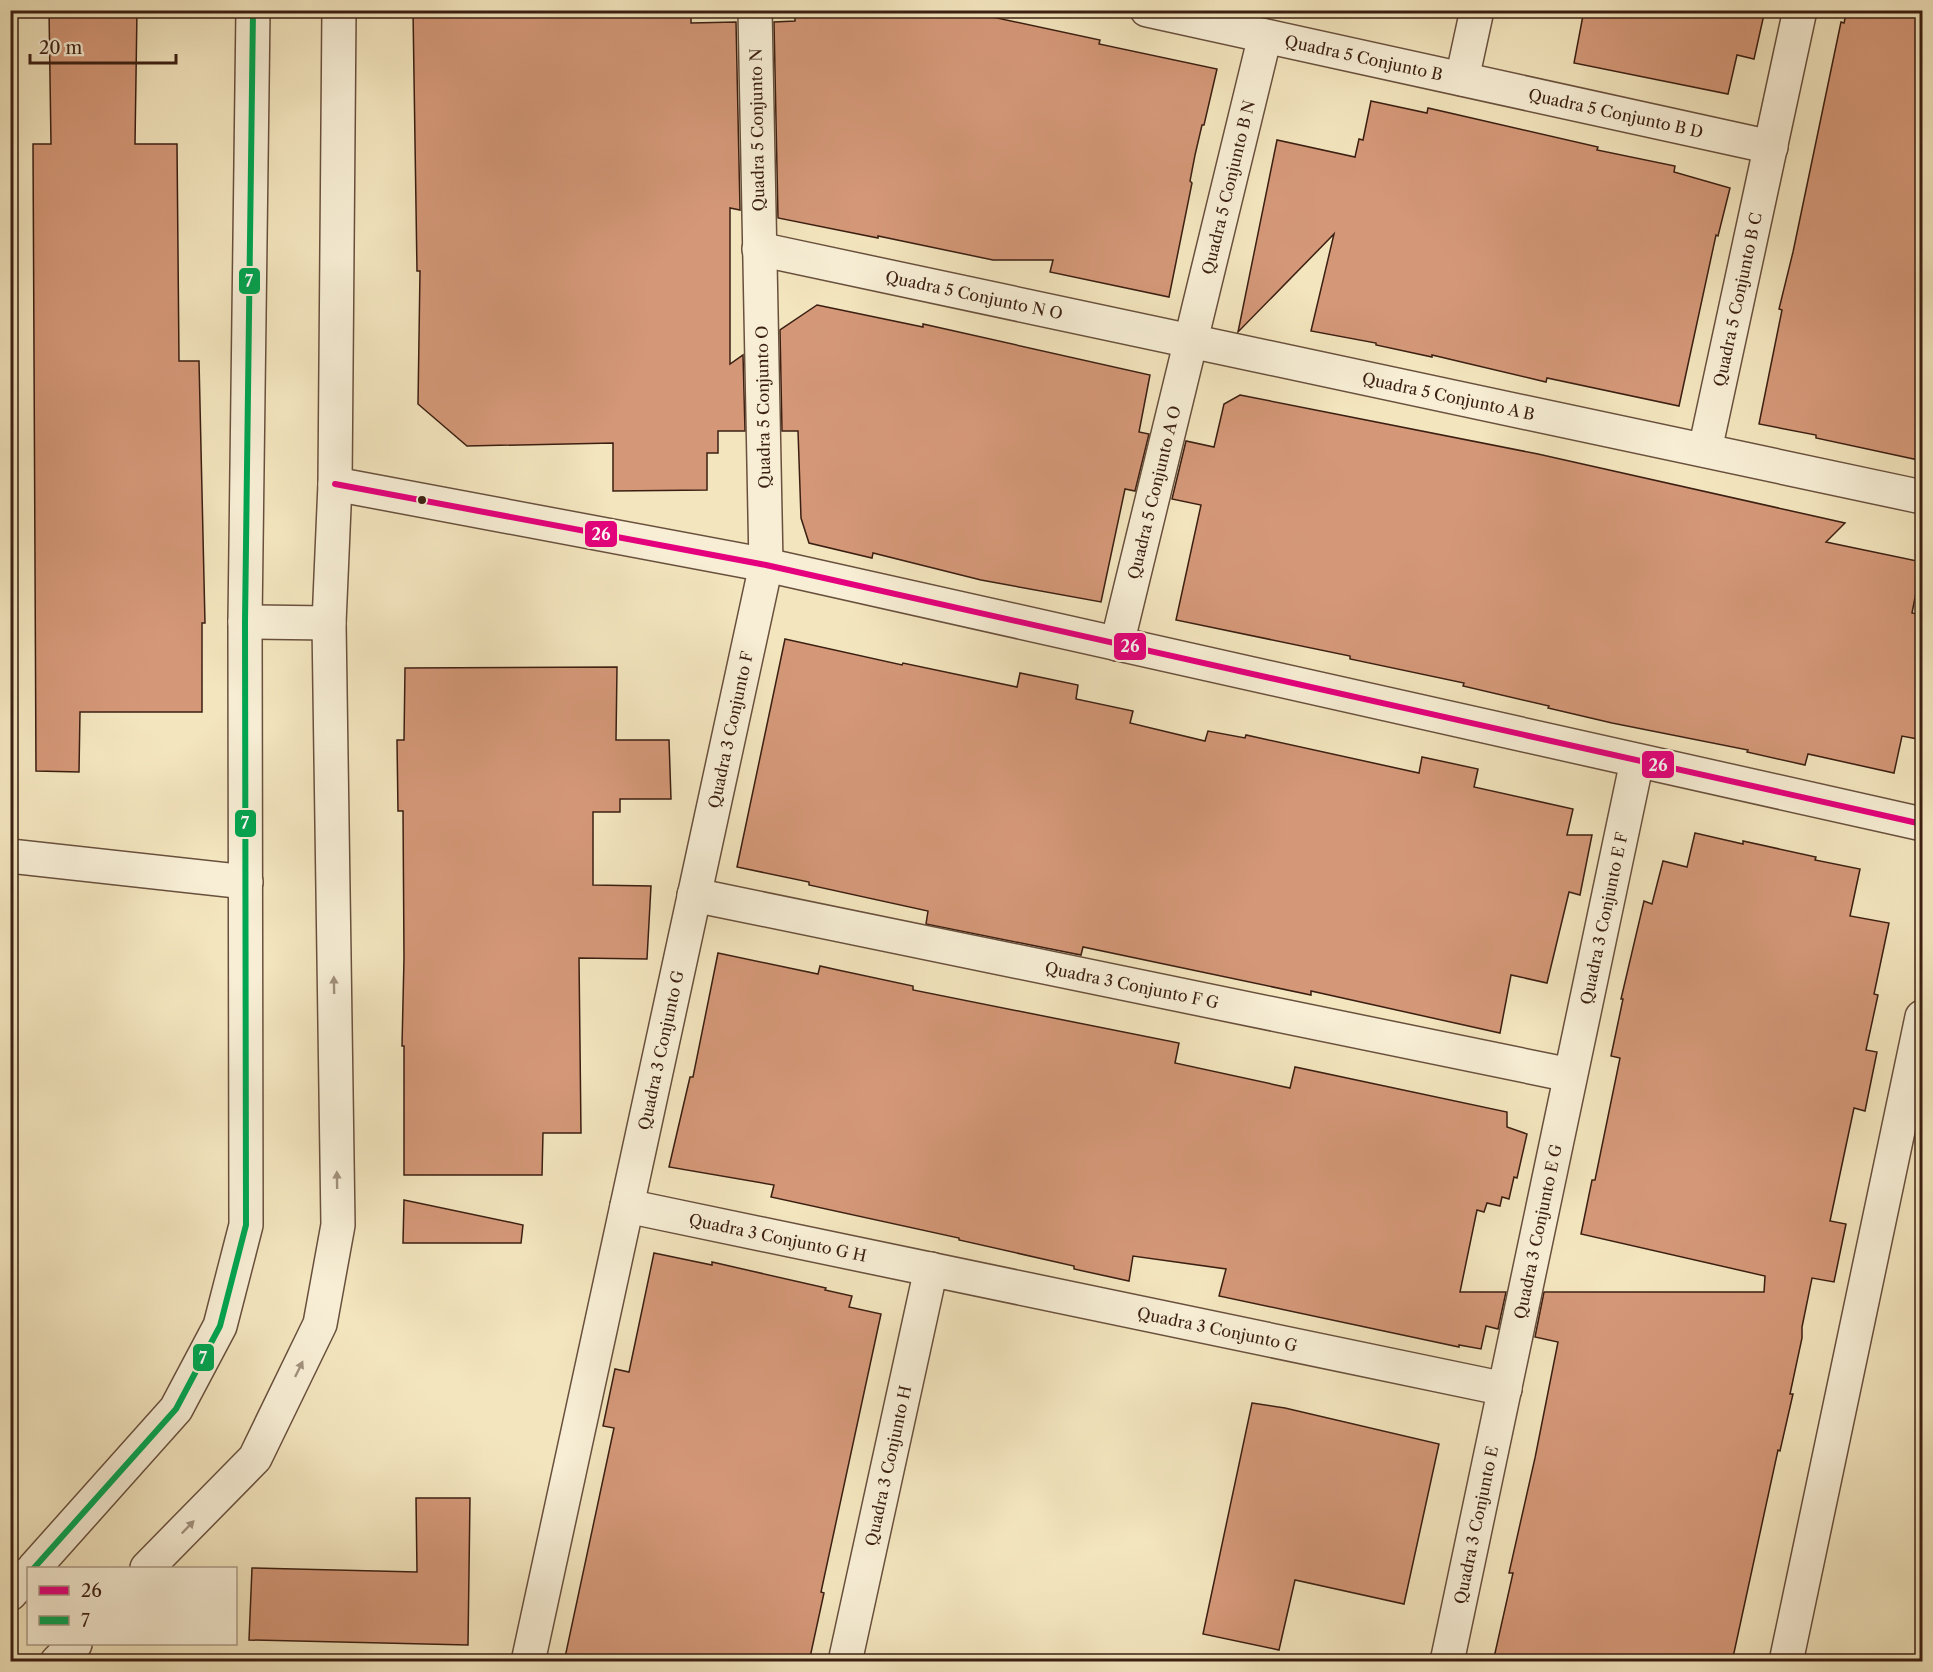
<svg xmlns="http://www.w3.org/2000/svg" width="1933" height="1672" font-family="'Libre Caslon Text',serif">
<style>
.building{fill:#d49878;stroke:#3b1f12;stroke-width:1.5}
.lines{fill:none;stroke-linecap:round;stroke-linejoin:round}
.minor-casing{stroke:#69503d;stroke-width:36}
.tertiary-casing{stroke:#69503d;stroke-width:36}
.minor{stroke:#f7eed5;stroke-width:33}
.tertiary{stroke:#f7eed5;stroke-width:33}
.bus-1-casing{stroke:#f7eed5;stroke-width:10}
.bus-2-casing{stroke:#f7eed5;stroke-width:10}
.bus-1{stroke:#e5007d;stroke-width:6}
.bus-2{stroke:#00a651;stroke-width:6}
.oneway{fill:#a2917d}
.bus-dot{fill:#3b1f12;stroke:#f7eed5;stroke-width:2}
.labels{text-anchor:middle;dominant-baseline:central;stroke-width:4.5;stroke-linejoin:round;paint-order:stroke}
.street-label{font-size:16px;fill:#3b1f12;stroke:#f7eed5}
.line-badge{stroke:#f7eed5;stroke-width:2}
.badge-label{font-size:16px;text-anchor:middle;font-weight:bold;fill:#fff}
</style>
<rect width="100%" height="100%" fill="#f3e5be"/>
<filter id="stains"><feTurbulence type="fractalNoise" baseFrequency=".00333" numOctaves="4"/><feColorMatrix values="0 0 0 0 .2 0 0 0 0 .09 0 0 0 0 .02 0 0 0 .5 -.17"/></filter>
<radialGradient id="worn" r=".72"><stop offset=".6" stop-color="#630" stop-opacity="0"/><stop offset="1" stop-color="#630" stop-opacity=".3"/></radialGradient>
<g class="building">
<polygon points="49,10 137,10 135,144 177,144 179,361 199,361 205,623 202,623 202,712 80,712 79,772 36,771 33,144 51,144"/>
<polygon points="691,10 691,23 736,22 740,210 730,208 730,364 743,355 745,431 718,431 718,453 707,453 707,490 613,491 613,443 467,446 418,404 420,271 417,271 413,11"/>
<polygon points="795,10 960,10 1100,40 1099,44 1217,69 1204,125 1202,125 1195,155 1190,181 1192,183 1169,297 1050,272 1053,260 993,260 878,236 878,238 778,218 774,22 795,21"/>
<polygon points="1584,10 1765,10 1754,59 1737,55 1728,94 1574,63"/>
<polygon points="1847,10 1923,10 1923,461 1816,438 1816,435 1759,424 1782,310 1779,309 1793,252 1841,22 1844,23"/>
<polygon points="1371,101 1427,113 1428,108 1598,147 1597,150 1675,166 1674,172 1730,188 1718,236 1716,235 1679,406 1547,378 1546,382 1432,355 1432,357 1376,345 1376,343 1311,331 1334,234 1238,332 1277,140 1355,157 1359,139 1363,140"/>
<polygon points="817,305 923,327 923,324 1150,375 1139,432 1149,434 1135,491 1125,489 1101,602 981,580 873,553 872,558 809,543 801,518 798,431 782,431 780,330"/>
<polygon points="1240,395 1538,454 1845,523 1826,542 1922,562 1912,613 1923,615 1923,740 1902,736 1894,773 1808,754 1805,765 1747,752 1748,750 1612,723 1548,708 1549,706 1463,686 1464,683 1350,659 1350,656 1176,620 1201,505 1172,499 1186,441 1214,447 1224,404"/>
<polygon points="785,639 902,665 903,663 1017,687 1020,673 1078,685 1076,699 1133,711 1130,723 1205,741 1208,731 1245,738 1246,735 1419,773 1422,757 1478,769 1474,787 1573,809 1567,835 1592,835 1580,895 1569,892 1547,983 1511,975 1500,1033 1311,991 1311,995 1083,947 1081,955 926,924 928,911 809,885 809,882 737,867"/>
<polygon points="617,667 616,740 669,740 671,799 620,799 620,812 593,812 593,885 651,886 647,959 579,958 581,1133 543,1133 542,1175 404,1175 404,1046 402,1046 404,958 403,811 398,811 397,740 404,740 405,668"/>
<polygon points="1695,833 1743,844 1743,841 1816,857 1815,860 1860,869 1850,916 1889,923 1874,994 1878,995 1866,1050 1877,1052 1865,1111 1854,1108 1830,1221 1846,1224 1834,1282 1812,1278 1802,1327 1802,1338 1790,1394 1793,1394 1780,1451 1778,1450 1732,1662 1493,1662 1513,1573 1509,1573 1535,1458 1558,1342 1535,1337 1544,1292 1764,1292 1765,1276 1581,1234 1592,1180 1595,1180 1620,1058 1611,1056 1623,999 1621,999 1644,901 1652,904 1663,861 1687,867"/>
<polygon points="718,953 818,974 820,966 838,970 913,986 913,990 1179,1043 1175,1063 1290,1088 1295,1067 1507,1112 1507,1127 1527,1134 1517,1178 1514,1177 1509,1199 1502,1197 1500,1206 1487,1203 1484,1212 1477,1210 1460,1292 1506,1292 1498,1329 1486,1326 1481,1349 1459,1345 1459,1347 1219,1296 1226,1269 1133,1256 1129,1281 1074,1269 1074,1266 959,1240 959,1238 771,1197 774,1185 669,1167 690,1077 693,1077"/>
<polygon points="404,1200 523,1225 521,1243 403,1243"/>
<polygon points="654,1253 712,1265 712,1262 826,1288 825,1290 852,1296 849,1307 881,1314 821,1592 824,1593 809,1662 564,1662 614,1428 603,1426 615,1369 629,1372"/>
<polygon points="1252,1403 1285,1408 1439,1444 1404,1604 1295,1580 1279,1650 1203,1634"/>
<polygon points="416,1498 470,1498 468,1645 249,1640 252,1568 417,1572"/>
</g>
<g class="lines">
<g class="minor-casing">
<g id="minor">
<path id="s1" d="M1147 10 1771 147"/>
<polyline points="1462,79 1477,10"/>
<path id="s2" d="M759 249 1922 497"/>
<path id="s3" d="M1705 450 1800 10"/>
<polyline points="335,484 766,565 1922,824"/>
<path id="s4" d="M1117 644 1265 36"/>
<polyline points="10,856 246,882"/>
<path id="s5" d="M694 895 1570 1075"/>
<path id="s6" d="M627 1206 1505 1389"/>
<path id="s7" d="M528 1662 766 565 755 10"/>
<path id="s8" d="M845 1662 931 1269"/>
<path id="s9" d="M1447 1662 1637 761"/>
<polyline points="1786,1662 1922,1017"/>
</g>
</g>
<g class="tertiary-casing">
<g id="tertiary">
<polyline points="245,622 329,623"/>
<polyline points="34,1568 176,1409 220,1326 246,1225 245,622 253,10"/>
<polyline points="147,1568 255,1458 320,1324 338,1225 329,623 335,484 339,10"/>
<polyline points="10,1594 28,1574"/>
<polyline points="57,1662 75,1644"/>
</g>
</g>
<use href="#minor" class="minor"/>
<use href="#tertiary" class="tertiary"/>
<g class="bus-1-casing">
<polyline id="bus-1" points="335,484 766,565 1922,824"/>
</g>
<g class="bus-2-casing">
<polyline id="bus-2" points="34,1568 176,1409 220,1326 246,1225 245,622 253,10"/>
</g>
<use href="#bus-1" class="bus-1"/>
<use href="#bus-2" class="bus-2"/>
</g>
<defs><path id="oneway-solid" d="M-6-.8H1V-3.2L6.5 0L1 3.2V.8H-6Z" transform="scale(1.5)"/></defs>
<g class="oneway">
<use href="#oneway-solid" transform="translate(334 985) rotate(-91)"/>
<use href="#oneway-solid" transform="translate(337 1180) rotate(-91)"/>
<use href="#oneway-solid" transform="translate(299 1369) rotate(-64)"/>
<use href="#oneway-solid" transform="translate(188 1527) rotate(-46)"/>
</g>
<circle class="bus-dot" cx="422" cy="500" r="5"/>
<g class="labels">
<g class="street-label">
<text stroke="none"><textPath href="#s1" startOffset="222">Quadra 5 Conjunto B</textPath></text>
<text stroke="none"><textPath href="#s1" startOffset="480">Quadra 5 Conjunto B D</textPath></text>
<text transform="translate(757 130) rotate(-91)">Quadra 5 Conjunto N</text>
<text stroke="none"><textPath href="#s4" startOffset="470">Quadra 5 Conjunto B N</textPath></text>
<text stroke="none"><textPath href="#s2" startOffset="220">Quadra 5 Conjunto N O</textPath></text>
<text stroke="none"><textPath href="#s3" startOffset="154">Quadra 5 Conjunto B C</textPath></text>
<text stroke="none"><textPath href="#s2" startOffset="705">Quadra 5 Conjunto A B</textPath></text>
<text transform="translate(763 407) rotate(-91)">Quadra 5 Conjunto O</text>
<text stroke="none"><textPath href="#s4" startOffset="156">Quadra 5 Conjunto A O</textPath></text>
<text stroke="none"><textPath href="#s7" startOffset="954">Quadra 3 Conjunto F</textPath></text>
<text stroke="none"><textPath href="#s9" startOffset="760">Quadra 3 Conjunto E F</textPath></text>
<text stroke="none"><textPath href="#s5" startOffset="447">Quadra 3 Conjunto F G</textPath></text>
<text stroke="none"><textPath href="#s7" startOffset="626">Quadra 3 Conjunto G</textPath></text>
<text stroke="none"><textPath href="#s9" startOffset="440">Quadra 3 Conjunto E G</textPath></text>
<text stroke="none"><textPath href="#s6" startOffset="154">Quadra 3 Conjunto G H</textPath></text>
<text stroke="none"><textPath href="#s6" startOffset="603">Quadra 3 Conjunto G</textPath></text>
<text stroke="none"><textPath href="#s8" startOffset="201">Quadra 3 Conjunto H</textPath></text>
<text stroke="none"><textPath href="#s9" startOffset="140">Quadra 3 Conjunto E</textPath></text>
</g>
</g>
<g class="line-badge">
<rect x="238" y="267" width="23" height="28" rx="6" fill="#00a651"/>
<rect x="584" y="520" width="34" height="28" rx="6" fill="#e5007d"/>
<rect x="1113" y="632" width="34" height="29" rx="6" fill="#e5007d"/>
<rect x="1641" y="750" width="34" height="29" rx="6" fill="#e5007d"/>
<rect x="234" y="809" width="23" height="29" rx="6" fill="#00a651"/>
<rect x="192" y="1343" width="23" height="29" rx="6" fill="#00a651"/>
</g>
<g class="badge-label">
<text x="249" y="287">7</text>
<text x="601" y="540">26</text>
<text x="1130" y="652">26</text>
<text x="1658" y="771">26</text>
<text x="245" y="829">7</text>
<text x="203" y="1364">7</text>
</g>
<rect width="1933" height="1672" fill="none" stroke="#f3e5be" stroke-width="36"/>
<rect x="12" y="12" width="1909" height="1648" fill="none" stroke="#3b1f12" stroke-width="3"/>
<rect x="18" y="18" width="1897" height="1636" fill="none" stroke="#3b1f12" stroke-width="1.5"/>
<rect x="27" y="1567" width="210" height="78" fill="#f7eed5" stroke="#ac9b87" stroke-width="1.5"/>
<rect x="39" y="1586" width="30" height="9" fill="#e5007d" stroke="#ac9b87" stroke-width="1.5"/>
<text x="81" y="1597" font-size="18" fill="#3b1f12">26</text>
<rect x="39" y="1616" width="30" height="9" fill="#00a651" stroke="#ac9b87" stroke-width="1.5"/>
<text x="81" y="1627" font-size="18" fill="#3b1f12">7</text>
<path d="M30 54v9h146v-9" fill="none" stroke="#3b1f12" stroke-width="3"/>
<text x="39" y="54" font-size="18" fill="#3b1f12" stroke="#f7eed5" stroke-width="4.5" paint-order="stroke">20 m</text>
<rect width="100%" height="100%" filter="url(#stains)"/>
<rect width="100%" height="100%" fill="url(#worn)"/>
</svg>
